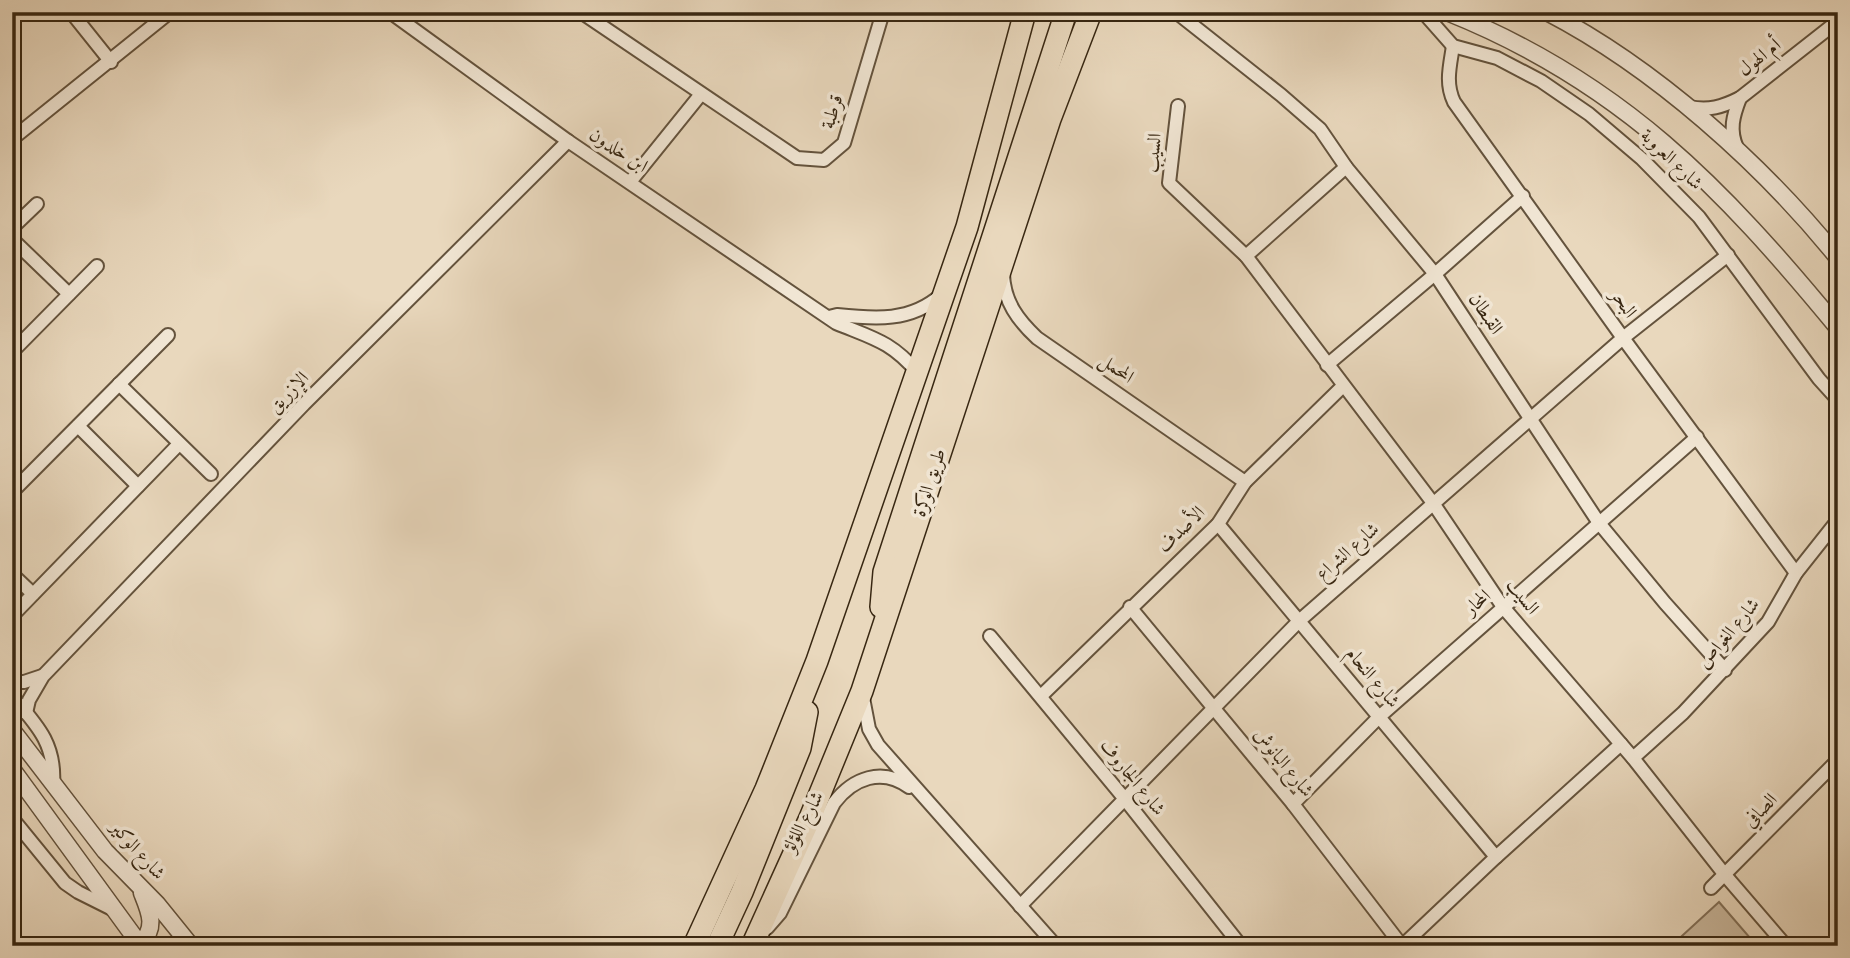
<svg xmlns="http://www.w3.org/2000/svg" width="1850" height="958" font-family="'IM FELL English',Amiri,serif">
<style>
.green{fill:#cbbaa0;stroke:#827059;stroke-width:2}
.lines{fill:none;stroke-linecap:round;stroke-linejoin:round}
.minor-casing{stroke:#64533d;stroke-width:16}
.tertiary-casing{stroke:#64533d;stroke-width:19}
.trunk-casing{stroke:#382712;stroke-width:24}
.minor{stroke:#f1e6d4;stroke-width:12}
.tertiary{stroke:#f1e6d4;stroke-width:16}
.trunk{stroke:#e9d8bd;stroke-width:21}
.labels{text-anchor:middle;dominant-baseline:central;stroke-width:7;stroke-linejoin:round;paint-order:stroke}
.street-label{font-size:19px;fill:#382712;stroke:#f1e6d4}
</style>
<rect width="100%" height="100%" fill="#e9d8bd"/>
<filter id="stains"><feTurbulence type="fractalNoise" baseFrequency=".00286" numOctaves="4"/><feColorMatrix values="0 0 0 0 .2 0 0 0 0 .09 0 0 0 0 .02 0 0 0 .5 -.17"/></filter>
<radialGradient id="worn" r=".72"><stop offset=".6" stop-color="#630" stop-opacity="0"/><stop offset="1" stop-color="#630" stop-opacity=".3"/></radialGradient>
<polygon class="green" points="1719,902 1757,946 1671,946"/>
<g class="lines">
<g class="minor-casing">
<g id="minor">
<polyline points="71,12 111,62"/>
<path d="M390 12 568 141 836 323C872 338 891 341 918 373"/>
<polyline points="581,12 797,158 824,160 844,143 883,12"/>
<polyline points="1176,12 1281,95 1320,129 1346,167 1435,274 1599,523 1665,603 1725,670"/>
<polyline points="1423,12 1453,46 1497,58 1541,81 1589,114 1642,159 1699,217 1819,379 1838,400"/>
<path d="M1453 46C1450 66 1445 83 1454 102L1623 338 1796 573"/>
<polyline points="1178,106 1169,183 1246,256 1433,503 1503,607 1633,758 1725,875 1786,946"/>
<path d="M1689 107C1709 111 1722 107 1740 98L1838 21"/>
<polyline points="12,139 170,12"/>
<path d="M1737 148C1729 130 1733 116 1740 98"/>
<polyline points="630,182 701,94"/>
<polyline points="12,228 37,204"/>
<polyline points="12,239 69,294"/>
<polyline points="1246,256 1346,167"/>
<path d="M1003 274C1004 302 1018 320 1037 338L1245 482"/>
<path d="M829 317 837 315C875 319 911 322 941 295"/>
<polyline points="12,352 97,266"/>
<polyline points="1327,365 1435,274 1523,196"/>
<polyline points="119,384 211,474"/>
<polyline points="78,426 138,486"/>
<polyline points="12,492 168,335"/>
<polyline points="1218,524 1496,857"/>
<polyline points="12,574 33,594"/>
<polyline points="1130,607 1293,804 1402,946"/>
<polyline points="12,616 179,444"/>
<polyline points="990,636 1124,798 1241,946"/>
<polyline points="12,682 24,682 42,676"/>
<path d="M12 696C37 725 56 744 53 785"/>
<polyline points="1041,696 1218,524 1245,482 1343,386"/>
<polyline points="863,698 869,729 878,745 1056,946"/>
<polyline points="26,713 29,700 43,676 304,404 568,141"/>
<polyline points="1633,758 1683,713 1768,622 1796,573 1838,520"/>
<polyline points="1293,804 1379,717 1697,437"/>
<polyline points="12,818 65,883 78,892 114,910"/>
<polyline points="1711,888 1838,760"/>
<polyline points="1020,906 1299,621 1623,338 1728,255"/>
<path d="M767 928 780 913 834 803C853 778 882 767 909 787"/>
<polyline points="1402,946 1496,857 1621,744"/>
</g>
</g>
<g class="tertiary-casing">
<g id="tertiary">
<path d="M1447 12C1620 81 1722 187 1838 328"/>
<path d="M1547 12C1655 68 1762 164 1838 258"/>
<polyline points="12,730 105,851 157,904 191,946"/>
<polyline points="12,769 141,946"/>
<path d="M140 945C157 927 150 913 142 893"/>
</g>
</g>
<g class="trunk-casing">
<g id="trunk">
<polyline points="881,607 884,572 1066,12"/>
<polyline points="694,946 766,789 817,661 967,227 1025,12"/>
<polyline points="717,946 742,892 800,748 807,712"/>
<polyline points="752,946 810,818 862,691 1050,119 1091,12"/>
</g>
</g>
<use href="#minor" class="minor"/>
<use href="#tertiary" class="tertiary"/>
<use href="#trunk" class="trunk"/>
</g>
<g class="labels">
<g class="street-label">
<text transform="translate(1760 58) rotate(-38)">أم الهول</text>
<text transform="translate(833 112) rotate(-73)">قرطبة</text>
<text transform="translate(618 151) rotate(33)">ابن خلدون</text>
<text transform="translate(1154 153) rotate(-84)">السيب</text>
<text transform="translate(1671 160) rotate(44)">شارع العروبة</text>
<text transform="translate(1623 304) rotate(55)">البحر</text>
<text transform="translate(1485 314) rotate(56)">القبطان</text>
<text transform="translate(1116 369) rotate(35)">المحمل</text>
<text transform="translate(289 393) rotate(-46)">الإزريق</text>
<text transform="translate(930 483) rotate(-72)">طريق الوكرة</text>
<text transform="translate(1182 530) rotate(-45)">الأصدف</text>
<text transform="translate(1348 552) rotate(-41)">شارع الشراع</text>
<text transform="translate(1522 597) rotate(52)">السيب</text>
<text transform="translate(1478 603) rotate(-41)">المحار</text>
<text transform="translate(1729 634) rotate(-50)">شارع الغواص</text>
<text transform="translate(1372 678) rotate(50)">شارع النحام</text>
<text transform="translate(1283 763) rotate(51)">شارع البانوش</text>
<text transform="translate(1132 778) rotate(51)">شارع الجاروف</text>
<text transform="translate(1761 811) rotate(-46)">الصافي</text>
<text transform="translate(804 822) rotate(-62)">شارع اللؤلؤ</text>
<text transform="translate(137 851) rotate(48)">شارع الوكير</text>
</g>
</g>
<rect width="1850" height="958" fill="none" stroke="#e9d8bd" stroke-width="42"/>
<rect x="14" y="14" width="1822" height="930" fill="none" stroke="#382712" stroke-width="3.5"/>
<rect x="21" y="21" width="1808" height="916" fill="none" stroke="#382712" stroke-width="2"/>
<rect width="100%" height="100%" filter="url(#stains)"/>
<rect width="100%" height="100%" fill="url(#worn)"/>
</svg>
